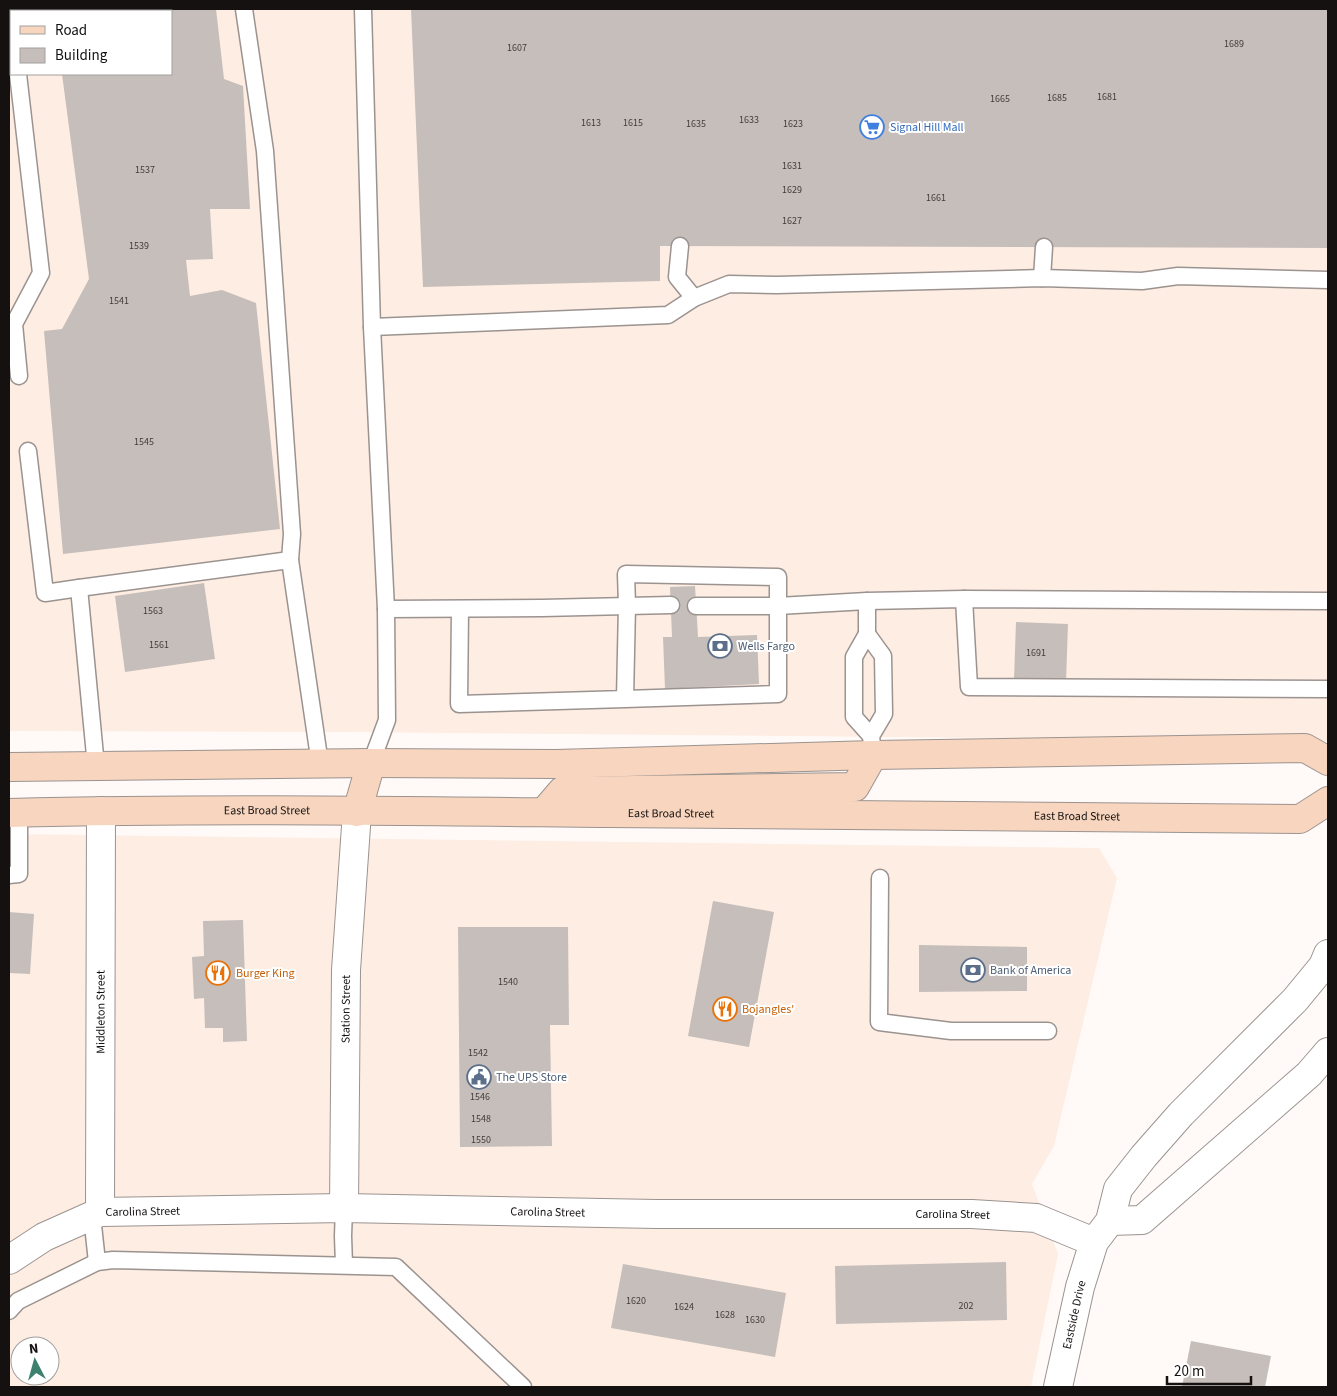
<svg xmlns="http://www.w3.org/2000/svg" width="1337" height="1396" font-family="'Source Sans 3',sans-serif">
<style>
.commercial{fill:#feede2;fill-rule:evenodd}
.building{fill:#c6beba}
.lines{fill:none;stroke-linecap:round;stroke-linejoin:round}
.service-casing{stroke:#9b9390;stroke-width:19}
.minor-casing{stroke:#9b9390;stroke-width:30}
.tertiary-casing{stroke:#9b9390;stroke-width:30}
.secondary-casing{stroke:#9b9390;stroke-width:30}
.service{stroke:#fff;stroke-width:16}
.minor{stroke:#fff;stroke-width:28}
.tertiary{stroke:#fff;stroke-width:28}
.secondary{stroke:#f7d5be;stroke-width:28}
.labels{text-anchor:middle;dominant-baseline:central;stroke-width:4;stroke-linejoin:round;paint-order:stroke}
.number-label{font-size:10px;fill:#403c3a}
.shop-label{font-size:12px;fill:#366cbe;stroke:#fff;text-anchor:start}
.service-label{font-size:12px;fill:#4e5e75;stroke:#fff;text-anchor:start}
.street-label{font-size:12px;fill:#141110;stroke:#fff}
.food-label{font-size:12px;fill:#c56008;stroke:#fff;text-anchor:start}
</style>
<rect width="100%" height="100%" fill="#fffaf7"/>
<g class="commercial">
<path d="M9 9H1328V741L350 732 9 731ZM11 11H171V74H11Z"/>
<path d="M9 834 1099 848 1117 878 1054 1146 1032 1184 1058 1254 1031 1387H9ZM20 1346H50V1376H20Z"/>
</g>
<g class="building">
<polygon points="54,9 216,9 224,79 243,86 250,209 210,209 213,259 186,260 190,296 222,290 256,303 280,529 63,554 44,331 62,329 89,279 62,74 171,74 171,11 54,11"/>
<polygon points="411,9 1328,9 1328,248 660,246 660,281 423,287"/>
<polygon points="204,583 215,659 125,672 115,596"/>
<polygon points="695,586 698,637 757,635 759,684 665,689 663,637 672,637 670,587"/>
<polygon points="1016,622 1068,624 1066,681 1014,680"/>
<polygon points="713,901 774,912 749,1047 688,1036"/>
<polygon points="9,912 34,914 30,974 9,973"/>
<polygon points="243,920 247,1041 223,1042 223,1028 205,1028 204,998 194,999 192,957 204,956 203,921"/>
<polygon points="458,927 568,927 569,1025 550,1025 552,1146 460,1147"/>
<polygon points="919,945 1027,947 1027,991 919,992"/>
<polygon points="1006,1262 1007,1320 836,1324 835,1266"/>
<polygon points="623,1264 786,1293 775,1357 611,1328"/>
<polygon points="1191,1341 1271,1356 1265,1387 1182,1387"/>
</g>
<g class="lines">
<g class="service-casing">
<g id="service">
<polyline points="10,9 11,19"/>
<polyline points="244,9 265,151 292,534 290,560 320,764"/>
<polyline points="363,9 372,327 386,609 387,720 371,763"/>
<polyline points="18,74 41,273 14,324 19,376"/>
<polyline points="680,246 677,277 694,298"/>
<polyline points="1042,278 1044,247"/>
<polyline points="372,327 668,315 694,298 729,284 777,285 1042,278 1142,281 1178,276 1328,280"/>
<polyline points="28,451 45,593 79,588 96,766"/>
<polyline points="79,588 290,560"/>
<polyline points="964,599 969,687 1328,689"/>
<polyline points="696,606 778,606 867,601 964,599 1328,601"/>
<polyline points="386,609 542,608 671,605"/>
<polyline points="460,609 459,704 625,699 627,605 626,574 778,577 778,694 625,699"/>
<polyline points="867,634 867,601"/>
<polyline points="871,736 884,714 883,656 867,634 854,657 854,717 871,736 873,755"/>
<polyline points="9,875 19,874 19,813"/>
<polyline points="880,878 879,1022 951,1031 1048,1031"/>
<polyline points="92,1216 97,1262"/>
<polyline points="344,1265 343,1236 344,1208"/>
<polyline points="9,1311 18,1301 97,1262 113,1260 396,1267 523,1387"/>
</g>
</g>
<g class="minor-casing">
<g id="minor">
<path id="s1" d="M344 1208 346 970 357 812"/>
<path id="s2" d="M100 1212 101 811"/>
<path id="s3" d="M9 1260 44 1237 100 1212 344 1208 657 1214H972L1036 1218 1094 1242"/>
</g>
</g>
<g class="tertiary-casing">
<g id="tertiary">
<polyline points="1110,1221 1142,1220 1309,1074 1328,1052"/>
<path id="s4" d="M1058 1387 1080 1287 1094 1242 1110 1221 1118 1189 1144 1156 1181 1114 1295 1000 1323 966 1328 954"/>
</g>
</g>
<g class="secondary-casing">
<g id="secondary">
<polyline points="9,767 371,763 556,764 873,755 1305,748 1328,761"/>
<polyline points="357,812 371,763"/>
<polyline points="544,812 562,791 855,787 873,755"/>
<path id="s5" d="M9 813C208 808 407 811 606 813 837 814 1068 815 1300 819L1328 801"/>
</g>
</g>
<use href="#service" class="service"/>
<use href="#minor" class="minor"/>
<use href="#tertiary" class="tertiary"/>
<use href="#secondary" class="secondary"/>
</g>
<defs>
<g id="supermarket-ring" transform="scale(1.25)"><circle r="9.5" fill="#fff" stroke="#3f7fe0" stroke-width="1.5"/><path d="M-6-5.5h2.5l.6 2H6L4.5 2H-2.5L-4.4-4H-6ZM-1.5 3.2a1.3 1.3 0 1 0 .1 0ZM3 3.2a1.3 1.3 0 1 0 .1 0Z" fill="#3f7fe0"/></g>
<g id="bank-ring" transform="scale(1.25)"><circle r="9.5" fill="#fff" stroke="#5c6f8a" stroke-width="1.5"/><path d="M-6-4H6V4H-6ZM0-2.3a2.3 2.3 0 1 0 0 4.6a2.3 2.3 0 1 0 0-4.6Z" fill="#5c6f8a"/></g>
<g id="restaurant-ring" transform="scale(1.25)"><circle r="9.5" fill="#fff" stroke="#e8710a" stroke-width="1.5"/><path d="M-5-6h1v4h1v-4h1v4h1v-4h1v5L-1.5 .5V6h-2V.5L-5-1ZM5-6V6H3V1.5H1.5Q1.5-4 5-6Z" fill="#e8710a"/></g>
<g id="civic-ring" transform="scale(1.25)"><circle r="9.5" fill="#fff" stroke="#5c6f8a" stroke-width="1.5"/><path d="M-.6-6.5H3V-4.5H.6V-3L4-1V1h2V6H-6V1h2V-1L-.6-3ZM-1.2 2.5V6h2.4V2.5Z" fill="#5c6f8a"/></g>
</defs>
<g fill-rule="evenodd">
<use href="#supermarket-ring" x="872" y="127"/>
<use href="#bank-ring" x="720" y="646"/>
<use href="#bank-ring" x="973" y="970"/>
<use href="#restaurant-ring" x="218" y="973"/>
<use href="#restaurant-ring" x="725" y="1009"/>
<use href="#civic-ring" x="479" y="1077"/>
</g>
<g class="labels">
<g class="number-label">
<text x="1234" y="44">1689</text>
<text x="517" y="48">1607</text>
<text x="1107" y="97">1681</text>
<text x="1057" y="98">1685</text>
<text x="1000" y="99">1665</text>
<text x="749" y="120">1633</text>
<text x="591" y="123">1613</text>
<text x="633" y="123">1615</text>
<text x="696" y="124">1635</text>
<text x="793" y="124">1623</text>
<text x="792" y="166">1631</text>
<text x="145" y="170">1537</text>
<text x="792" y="190">1629</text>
<text x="936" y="198">1661</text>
<text x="792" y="221">1627</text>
<text x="139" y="246">1539</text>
<text x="119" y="301">1541</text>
<text x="144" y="442">1545</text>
<text x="153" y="611">1563</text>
<text x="159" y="645">1561</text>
<text x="1036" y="653">1691</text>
<text x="508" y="982">1540</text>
<text x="478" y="1053">1542</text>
<text x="480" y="1097">1546</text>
<text x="481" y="1119">1548</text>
<text x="481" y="1140">1550</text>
<text x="636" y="1301">1620</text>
<text x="966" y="1306">202</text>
<text x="684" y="1307">1624</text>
<text x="725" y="1315">1628</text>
<text x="755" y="1320">1630</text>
</g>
<g class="shop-label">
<text x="890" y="127">Signal Hill Mall</text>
</g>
<g class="service-label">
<text x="738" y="646">Wells Fargo</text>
<text x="990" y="970">Bank of America</text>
<text x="496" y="1077">The UPS Store</text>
</g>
<g class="street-label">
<text stroke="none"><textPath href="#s5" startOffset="258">East Broad Street</textPath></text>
<text stroke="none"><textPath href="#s5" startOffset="662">East Broad Street</textPath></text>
<text stroke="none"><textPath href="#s5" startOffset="1068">East Broad Street</textPath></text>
<text stroke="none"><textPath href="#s1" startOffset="199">Station Street</textPath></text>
<text stroke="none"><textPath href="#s2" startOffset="200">Middleton Street</textPath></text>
<text stroke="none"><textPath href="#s3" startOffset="146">Carolina Street</textPath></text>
<text stroke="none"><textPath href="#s3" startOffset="551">Carolina Street</textPath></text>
<text stroke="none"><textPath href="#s3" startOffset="956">Carolina Street</textPath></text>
<text stroke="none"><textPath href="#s4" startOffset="74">Eastside Drive</textPath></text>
</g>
<g class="food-label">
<text x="236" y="973">Burger King</text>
<text x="742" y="1009">Bojangles'</text>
</g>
</g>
<rect width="1337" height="1396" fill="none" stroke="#141110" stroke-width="20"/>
<rect x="10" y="10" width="162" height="65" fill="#ffffff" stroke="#a1a09f"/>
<rect x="20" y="26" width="25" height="8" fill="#f7d5be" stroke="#a1a09f"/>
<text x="55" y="35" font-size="15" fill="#141110">Road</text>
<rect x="20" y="48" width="25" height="15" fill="#c6beba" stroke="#a1a09f"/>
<text x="55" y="60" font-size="15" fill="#141110">Building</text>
<g transform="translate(35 1361) rotate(354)"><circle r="24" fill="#ffffff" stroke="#a1a09f"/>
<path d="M0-4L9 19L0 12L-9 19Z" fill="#3e8070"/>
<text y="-8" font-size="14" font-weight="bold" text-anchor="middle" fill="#141110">N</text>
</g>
<path d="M1167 1376v8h84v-8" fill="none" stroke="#141110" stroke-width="2.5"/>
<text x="1174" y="1376" font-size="15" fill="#141110" stroke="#ffffff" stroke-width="4" paint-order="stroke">20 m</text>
</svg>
